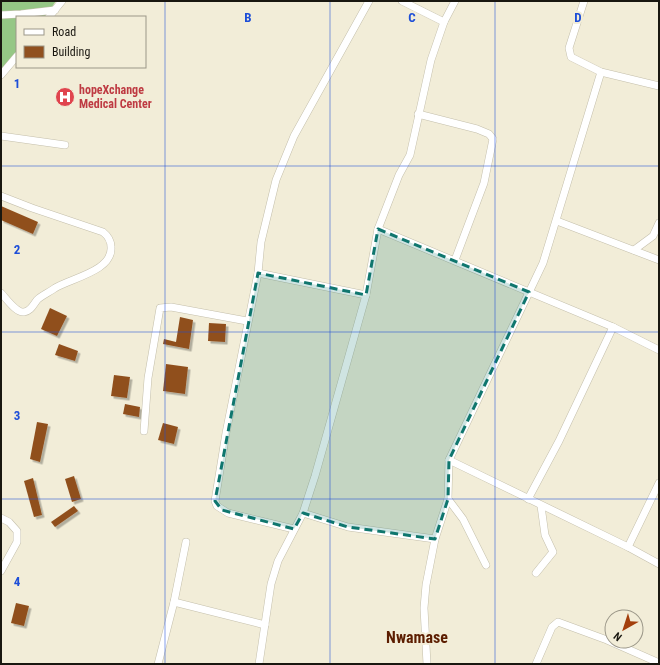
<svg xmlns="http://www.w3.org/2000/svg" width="660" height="665" font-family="'Roboto Condensed',sans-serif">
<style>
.forest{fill:#95c785}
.building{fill:#90501f;filter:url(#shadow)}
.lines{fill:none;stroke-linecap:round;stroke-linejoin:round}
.street-casing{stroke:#c4bfab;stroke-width:8}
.street{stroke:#fff;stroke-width:7}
.marked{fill:#0f766e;fill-opacity:0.2;stroke:#0f766e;stroke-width:3;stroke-dasharray:8 5;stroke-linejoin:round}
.grid{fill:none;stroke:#1d4ed8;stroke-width:1;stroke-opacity:0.55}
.labels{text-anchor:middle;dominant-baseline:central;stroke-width:4;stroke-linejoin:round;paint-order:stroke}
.health-label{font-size:12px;font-weight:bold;fill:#be3a42;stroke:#f2edd8;text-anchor:start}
.district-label{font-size:16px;font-weight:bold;fill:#5c1d00;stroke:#f2edd8}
.grid-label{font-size:13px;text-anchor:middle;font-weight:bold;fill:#1d4ed8;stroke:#f2edd8;stroke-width:4;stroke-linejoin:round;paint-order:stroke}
</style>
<defs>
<filter id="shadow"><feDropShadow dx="2.5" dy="2.5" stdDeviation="0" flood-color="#0004"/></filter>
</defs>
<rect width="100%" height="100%" fill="#f2edd8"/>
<polygon class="forest" points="1,1 56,1 45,17 17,17 17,55 1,74"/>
<g class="building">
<polygon points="1,206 38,222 33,234 1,220"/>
<polygon points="50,308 67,316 57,336 41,329"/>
<polygon points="180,317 193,320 189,349 163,344 164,339 176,342"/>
<polygon points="209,323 226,324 225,342 208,341"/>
<polygon points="59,344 78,351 75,361 55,355"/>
<polygon points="166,364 188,367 185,394 163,391"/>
<polygon points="114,375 130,377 127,398 111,396"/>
<polygon points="125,404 140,407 139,417 123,414"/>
<polygon points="37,422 48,424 40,462 30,459"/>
<polygon points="163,423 178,427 174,444 158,440"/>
<polygon points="74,476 81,499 72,502 65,479"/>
<polygon points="33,478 42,515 34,517 24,481"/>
<polygon points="74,506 78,511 55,527 51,522"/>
<polygon points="16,603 29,606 24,626 11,623"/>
</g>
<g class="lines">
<g class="street-casing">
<g id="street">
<polyline points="402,1 444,22"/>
<polyline points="584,1 569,48 571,57 601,72 659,86"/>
<polyline points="1,15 21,14 55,10"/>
<polyline points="49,17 62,1"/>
<polyline points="1,75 17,56"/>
<polyline points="418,114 477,129 489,134 493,139 484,183 455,260"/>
<polyline points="1,136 65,145"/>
<path d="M1 196 32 208 103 232C108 236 111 241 111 247 113 271 71 278 55 288 50 292 42 295 37 300 33 305 31 311 24 312 16 313 6 298 1 293"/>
<polyline points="557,221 659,260"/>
<polyline points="378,229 613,327 659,350"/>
<polyline points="634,250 653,236 659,223"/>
<polyline points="258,273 366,295"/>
<polyline points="144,431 148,378 160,308 171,307 247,321"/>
<polyline points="449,460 628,547 659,564"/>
<polyline points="448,499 463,519 486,565"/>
<polyline points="528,499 559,441 613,327"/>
<polyline points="303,513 348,527 435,539"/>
<polyline points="1,518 9,522 17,531 17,542 1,571"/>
<polyline points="294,529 228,513 217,506 215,501 226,433 258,273 261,242 276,180 294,136 369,1"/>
<polyline points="628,547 659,483"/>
<polyline points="536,573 553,552 545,535 541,506"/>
<polyline points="174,602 265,625"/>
<polyline points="158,664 174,602 186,542"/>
<polyline points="259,664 271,584 278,561 303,513 315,476 366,295 378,229 399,175 410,155 431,60 444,22 455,1"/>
<polyline points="427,664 424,608 426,585 435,539 448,499 449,460 543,263 601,72"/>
<polyline points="536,664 552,627 558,622 607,640 659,663"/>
</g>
</g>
<use href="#street" class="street"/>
</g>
<path class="marked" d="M378 229 529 292 449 460 448 499 435 539 348 527 303 513 294 529 222 510 215 501 258 273 366 295Z"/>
<path class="grid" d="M165 1V664M330 1V664M495 1V664M1 166H659M1 332H659M1 499H659"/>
<defs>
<g id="hospital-disc" transform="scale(1)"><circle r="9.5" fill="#e0444e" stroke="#f2edd8"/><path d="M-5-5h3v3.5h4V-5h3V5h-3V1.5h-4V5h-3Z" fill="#fff"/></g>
</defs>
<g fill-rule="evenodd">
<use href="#hospital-disc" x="65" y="97"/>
</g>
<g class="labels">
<g class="health-label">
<text x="79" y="90">hopeXchange<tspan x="79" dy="14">Medical Center</tspan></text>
</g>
<g class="district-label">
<text x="417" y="637">Nwamase</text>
</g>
</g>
<g class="grid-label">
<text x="248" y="22">B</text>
<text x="412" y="22">C</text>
<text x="578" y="22">D</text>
<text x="17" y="88">1</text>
<text x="17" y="254">2</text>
<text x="17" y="420">3</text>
<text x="17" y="586">4</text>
</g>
<rect width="660" height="665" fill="none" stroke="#191710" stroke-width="4"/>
<rect x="16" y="16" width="130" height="52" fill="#f2edd8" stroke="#9b9788"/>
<rect x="24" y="29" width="20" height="6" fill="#ffffff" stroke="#9b9788"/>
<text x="52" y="36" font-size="12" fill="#191710">Road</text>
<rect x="24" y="46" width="20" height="12" fill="#90501f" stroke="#9b9788"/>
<text x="52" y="56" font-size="12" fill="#191710">Building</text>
<g transform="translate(624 629) rotate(219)"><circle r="19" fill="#f2edd8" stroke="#9b9788"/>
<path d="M0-3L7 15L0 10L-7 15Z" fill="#a33f0c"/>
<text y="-6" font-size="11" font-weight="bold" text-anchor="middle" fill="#191710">N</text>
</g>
</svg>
